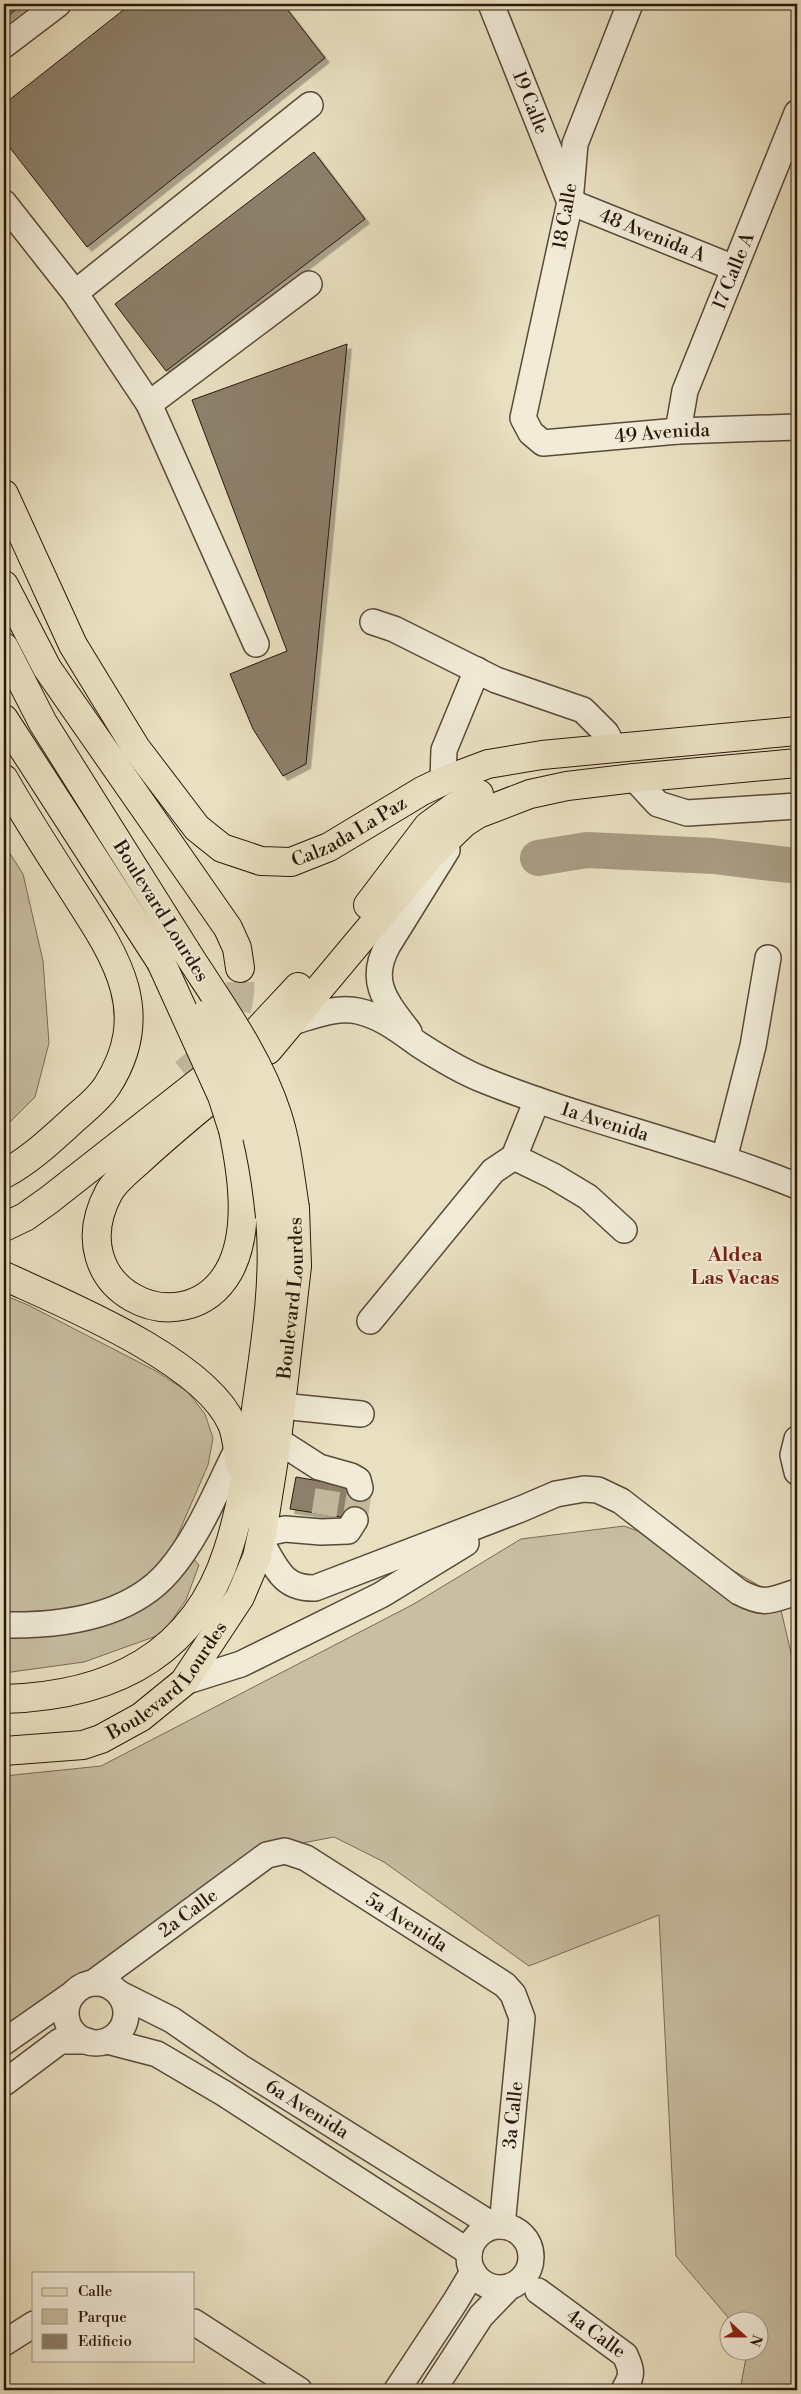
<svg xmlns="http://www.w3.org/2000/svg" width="801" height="2394" font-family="'Libre Bodoni',serif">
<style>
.green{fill:#c8bea2;stroke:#786b56}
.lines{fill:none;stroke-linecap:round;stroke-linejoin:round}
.river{stroke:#a89c83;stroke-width:36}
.building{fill:#8d806a;stroke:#29180b;filter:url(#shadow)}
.minor-tunnel{stroke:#c3b89d;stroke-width:25;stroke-dasharray:25 12;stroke-linecap:butt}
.major-tunnel{stroke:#c3b89d;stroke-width:28;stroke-dasharray:28 14;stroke-linecap:butt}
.minor-casing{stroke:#594a38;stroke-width:28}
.major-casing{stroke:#29180b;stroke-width:30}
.minor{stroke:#f1ebd7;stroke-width:25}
.major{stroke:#e9e0c1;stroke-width:28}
.major-bridge-casing{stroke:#29180b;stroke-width:30;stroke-linecap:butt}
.major-bridge{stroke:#e9e0c1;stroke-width:28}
.labels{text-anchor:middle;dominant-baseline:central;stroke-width:4;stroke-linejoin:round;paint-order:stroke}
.street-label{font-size:19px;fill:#29180b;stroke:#f1ebd7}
.neighbourhood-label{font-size:20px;font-weight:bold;fill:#7a1f14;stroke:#f1ebd7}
</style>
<defs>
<filter id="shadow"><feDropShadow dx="4.5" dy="4.5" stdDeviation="0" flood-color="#0004"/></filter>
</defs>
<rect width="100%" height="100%" fill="#e9e0c1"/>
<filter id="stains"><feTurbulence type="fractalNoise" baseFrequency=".004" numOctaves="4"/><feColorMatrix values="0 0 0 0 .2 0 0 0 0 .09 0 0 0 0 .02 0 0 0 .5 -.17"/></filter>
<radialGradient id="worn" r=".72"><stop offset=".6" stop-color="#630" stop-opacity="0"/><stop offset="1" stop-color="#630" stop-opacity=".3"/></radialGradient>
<g class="green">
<polygon points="4,844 23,874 43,961 49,1043 35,1097 4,1128"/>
<polygon points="4,1295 28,1305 156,1371 188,1392 205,1414 213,1438 208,1465 176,1539 199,1565 186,1600 162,1634 84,1662 4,1673"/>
<polygon points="624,1526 714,1559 778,1597 797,1679 797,2390 740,2390 747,2352 758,2352 758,2322 731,2321 676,2256 659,1915 529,1966 384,1862 334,1837 292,1845 4,2033 4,1776 101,1766 412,1605 521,1539"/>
</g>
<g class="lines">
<polyline class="river" points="538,858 587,850 713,856 797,866"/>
</g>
<g class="building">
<polygon points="4,4 23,4 4,19"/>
<polygon points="131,4 283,4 325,58 87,247 4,140 4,104"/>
<polygon points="314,152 365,219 166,371 115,304"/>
<polygon points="347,344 306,764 283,776 253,729 230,674 287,651 192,400"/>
<polygon points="296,1477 366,1489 360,1520 290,1509"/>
</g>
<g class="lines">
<g class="minor-tunnel">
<polyline points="324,1515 329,1483"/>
<polyline points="355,1520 360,1488"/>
</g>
<path class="major-tunnel" d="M184 1073C224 1040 244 1023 240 968"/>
<g class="minor-casing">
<g id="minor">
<path id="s1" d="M491 4 570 202 734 268"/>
<path id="s2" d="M630 4 575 144 570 202 523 418 531 433 543 443 678 431 797 427"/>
<polyline points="4,45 58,4"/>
<polyline points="4,203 75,293 149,404 256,644"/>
<polyline points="75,293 310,105"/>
<polyline points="149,404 309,284"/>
<path id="s3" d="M678 431 685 391 797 113"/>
<polyline points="373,622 394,629 496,680 583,710 606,733 614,748"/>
<polyline points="634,778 658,804 687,813 797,806"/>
<polyline points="443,781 444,750 477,670"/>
<path id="s4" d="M292 1022C313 1016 337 1006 358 1011 381 1016 400 1031 418 1044 438 1057 459 1070 481 1079 584 1121 694 1144 797 1186"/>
<path d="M409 1032C387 1003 367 982 388 945L447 850"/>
<polyline points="514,1157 537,1100"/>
<polyline points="724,1159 753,1046 768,958"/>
<polyline points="370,1321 493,1171 514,1157 553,1176 588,1197 624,1230"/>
<polyline points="281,1406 361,1414"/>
<polyline points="797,1439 793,1455 797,1472"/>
<polyline points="277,1440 319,1467 351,1476 358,1480 360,1488"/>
<polyline points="262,1534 285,1529 321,1532 348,1531 355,1520"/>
<path d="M261 1542C276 1567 282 1589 315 1588L521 1509 556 1494 584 1489 598 1490 621 1501 739 1592C766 1606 770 1600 797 1592"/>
<path d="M4 1625C60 1626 130 1617 169 1571 199 1536 217 1489 238 1448"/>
<polyline points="184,1682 241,1664 381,1595 466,1543"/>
<path id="s5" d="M93 1983 267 1855 285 1851 306 1858 505 1985 513 1994 522 2018 502 2226"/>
<circle cx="96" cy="2013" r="30"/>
<path id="s6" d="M120 1994 172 2020 240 2067 494 2226"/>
<polyline points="107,2041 157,2054 225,2094 469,2252"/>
<polyline points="4,2042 74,1993"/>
<polyline points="4,2083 60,2041 87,2041"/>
<circle cx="500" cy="2257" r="31"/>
<path id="s7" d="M538 2291 625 2355C632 2370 633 2375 624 2390"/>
<polyline points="194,2322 299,2390"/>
<polyline points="4,2343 34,2324"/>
<polyline points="397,2390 455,2302 473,2272"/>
<polyline points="433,2390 481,2316 509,2287"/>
</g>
</g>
<g class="major-casing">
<g id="major">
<path id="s8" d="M4 494 73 645 136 748 197 828 222 848 261 861 291 862 329 847 422 791 443 781 488 764 542 755 797 731"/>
<polyline points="4,585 47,668 228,928 237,948 240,968"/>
<polyline points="4,647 43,723 186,951"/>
<polyline points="4,719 161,962 205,1015"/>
<path d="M4 779C26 818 51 856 76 895 116 957 154 1013 107 1086 98 1100 84 1110 72 1121 51 1140 29 1161 4 1174"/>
<polyline points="368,905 428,826 454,807 479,794"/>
<polyline points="256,1032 298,987"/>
<polyline points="268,1050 432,854 464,823 478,814 530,794 567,786 634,778 797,763"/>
<path d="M216 1095C189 1117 163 1139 138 1162 128 1171 116 1180 109 1192 57 1289 184 1350 229 1271 251 1231 242 1173 233 1130"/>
<polyline points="4,1227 25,1217 49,1200 203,1079"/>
<path d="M4 1276C65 1304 205 1361 232 1424 237 1436 238 1452 240 1465"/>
<path d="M4 1699C109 1696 194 1657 228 1550 243 1504 249 1456 256 1409 265 1345 276 1281 270 1217"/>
<path id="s9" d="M4 1751 83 1745 101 1739 141 1717 184 1682 240 1597 257 1557 262 1534 277 1440 297 1266 295 1208"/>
</g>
</g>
<use href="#minor" class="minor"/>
<use href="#major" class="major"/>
<g class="major-bridge-casing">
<g id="major-bridge">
<path d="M186 951C219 1003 258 1055 277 1114 287 1144 290 1177 295 1208"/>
<polyline points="161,962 222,1096 233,1130"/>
<path d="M205 1015C219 1042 234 1069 245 1098 260 1135 266 1177 270 1217"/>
</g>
</g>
<use href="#major-bridge" class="major-bridge"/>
</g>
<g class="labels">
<g class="street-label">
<text stroke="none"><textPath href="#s1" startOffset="106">19 Calle</textPath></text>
<text transform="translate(565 216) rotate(-80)">18 Calle</text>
<text stroke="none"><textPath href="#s1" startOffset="302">48 Avenida A</textPath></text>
<text stroke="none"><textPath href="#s3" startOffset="170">17 Calle A</textPath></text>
<text stroke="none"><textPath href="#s2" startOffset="582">49 Avenida</textPath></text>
<text stroke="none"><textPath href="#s8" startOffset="556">Calzada La Paz</textPath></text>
<text transform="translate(161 911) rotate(58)">Boulevard Lourdes</text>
<text stroke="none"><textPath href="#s4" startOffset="340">1a Avenida</textPath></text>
<text stroke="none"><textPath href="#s9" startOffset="606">Boulevard Lourdes</textPath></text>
<text stroke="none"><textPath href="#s9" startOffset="188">Boulevard Lourdes</textPath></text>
<text stroke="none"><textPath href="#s5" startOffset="118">2a Calle</textPath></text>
<text stroke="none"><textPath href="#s5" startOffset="376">5a Avenida</textPath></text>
<text stroke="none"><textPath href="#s6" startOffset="220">6a Avenida</textPath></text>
<text transform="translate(513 2115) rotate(-84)">3a Calle</text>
<text stroke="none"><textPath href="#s7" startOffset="72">4a Calle</textPath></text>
</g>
<g class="neighbourhood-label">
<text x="735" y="1255">Aldea<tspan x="735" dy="23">Las Vacas</tspan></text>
</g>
</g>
<rect width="801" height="2394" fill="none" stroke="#e9e0c1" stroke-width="20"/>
<rect x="5" y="5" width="791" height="2384" fill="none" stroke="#29180b" stroke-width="2.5"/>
<rect x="10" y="10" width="781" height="2374" fill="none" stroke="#29180b"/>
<rect x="32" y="2272" width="162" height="90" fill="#f1ebd7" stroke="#a19785"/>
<rect x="42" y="2288" width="25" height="8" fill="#e9e0c1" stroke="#a19785"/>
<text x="78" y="2296" font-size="15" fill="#29180b">Calle</text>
<rect x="42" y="2309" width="25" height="15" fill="#c8bea2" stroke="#a19785"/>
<text x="78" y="2322" font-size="15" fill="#29180b">Parque</text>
<rect x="42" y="2334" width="25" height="15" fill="#8d806a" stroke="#a19785"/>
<text x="78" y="2346" font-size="15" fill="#29180b">Edificio</text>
<g transform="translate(744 2336) rotate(111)"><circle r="24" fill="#f1ebd7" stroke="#a19785"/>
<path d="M0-4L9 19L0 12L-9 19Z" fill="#8f2418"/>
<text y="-8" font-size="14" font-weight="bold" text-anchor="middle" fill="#29180b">N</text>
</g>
<rect width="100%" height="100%" filter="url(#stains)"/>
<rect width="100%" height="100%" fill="url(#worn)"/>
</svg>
